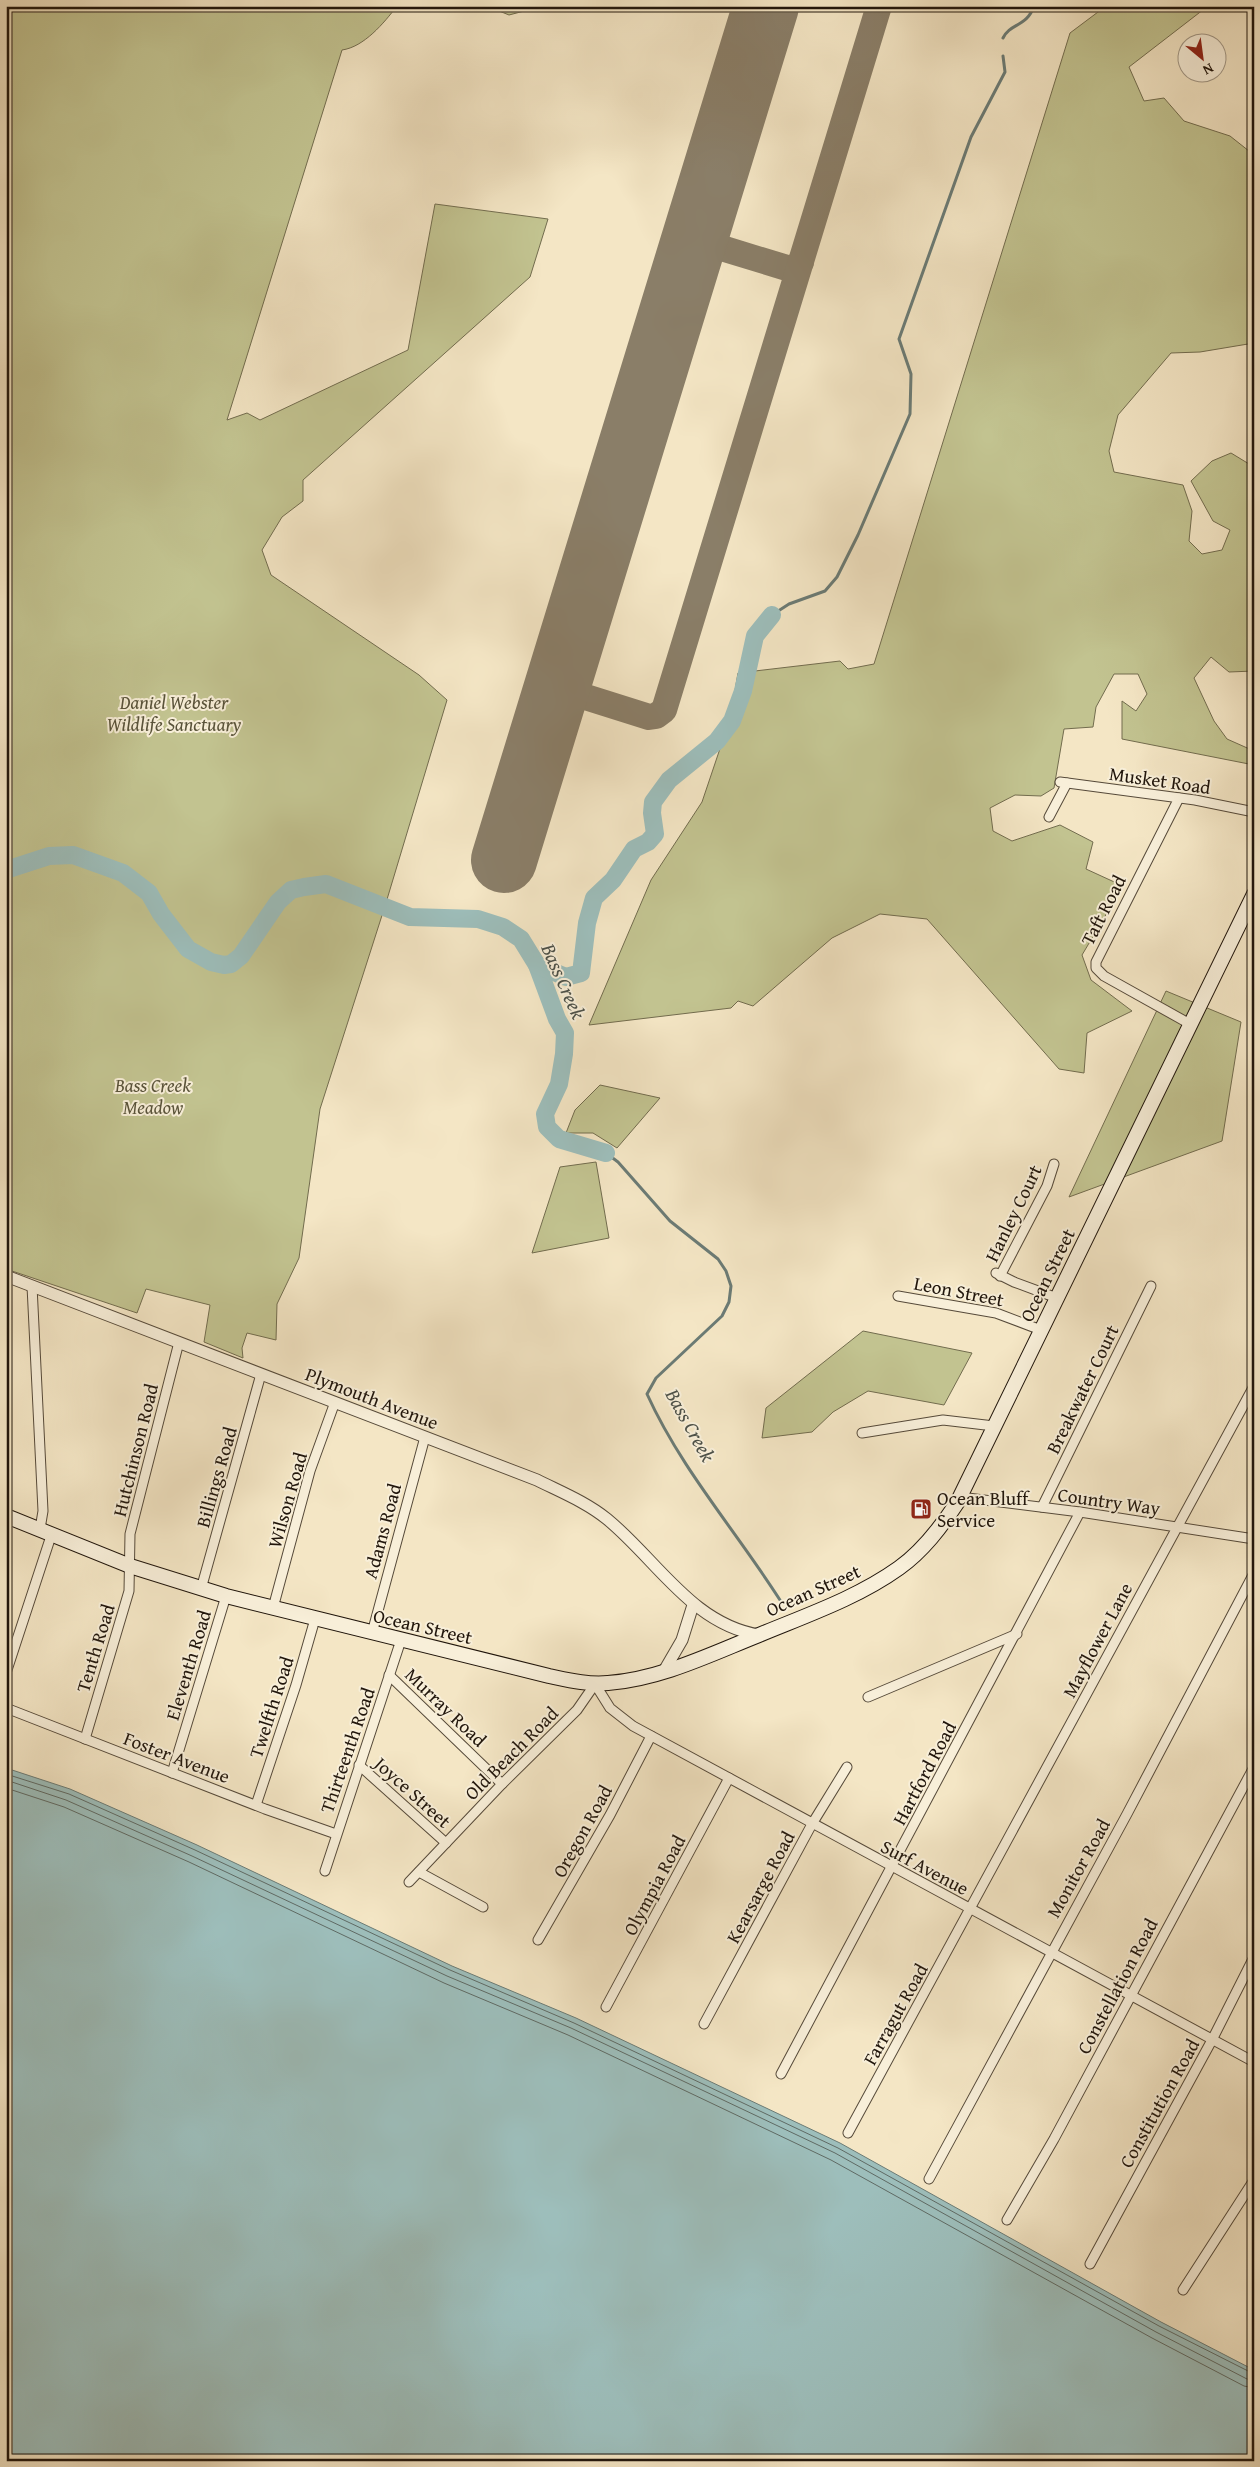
<svg xmlns="http://www.w3.org/2000/svg" width="1260" height="2467" font-family="'Gentium Book Plus',serif">
<style>
.green{fill:#c2c390;stroke:#726c4e}
.water{fill:#9dbebb;stroke:#6b7b75}
.lines{fill:none;stroke-linecap:round;stroke-linejoin:round}
.shore{stroke:#5f6a64;stroke-width:1}
.stream{stroke:#6b7b75;stroke-width:3}
.river{stroke:#9dbebb;stroke-width:18}
.taxiway{stroke:#8a7e68;stroke-width:26}
.runway{stroke:#8a7e68;stroke-width:66}
.minor-casing{stroke:#564a3a;stroke-width:11}
.tertiary-casing{stroke:#564a3a;stroke-width:13}
.secondary-casing{stroke:#21160c;stroke-width:16}
.minor{stroke:#f8efd9;stroke-width:9}
.tertiary{stroke:#f8efd9;stroke-width:11}
.secondary{stroke:#f8efd9;stroke-width:14}
.labels{text-anchor:middle;dominant-baseline:central;stroke-width:4;stroke-linejoin:round;paint-order:stroke}
.park-label{font-size:19px;font-style:italic;fill:#59533a;stroke:#f8efd9}
.street-label{font-size:19px;fill:#21160c;stroke:#f8efd9}
.poi-label{font-size:19px;fill:#21160c;stroke:#f8efd9;text-anchor:start}
.water-label{font-size:20px;font-style:italic;fill:#4c5149;stroke:#f8efd9}
</style>
<rect width="100%" height="100%" fill="#f4e6c5"/>
<filter id="stains"><feTurbulence type="fractalNoise" baseFrequency=".004" numOctaves="4"/><feColorMatrix values="0 0 0 0 .2 0 0 0 0 .09 0 0 0 0 .02 0 0 0 .5 -.17"/></filter>
<radialGradient id="worn" r=".72"><stop offset=".6" stop-color="#630" stop-opacity="0"/><stop offset="1" stop-color="#630" stop-opacity=".3"/></radialGradient>
<g class="green">
<path d="M6 6H397C384 23 364 47 342 50L227 420 247 413 260 420 408 350 435 204 548 219 530 277 303 480V501L282 517 262 550 271 575 419 675 447 700 385 906 320 1109 299 1258 277 1304 276 1340 247 1333 242 1348 243 1358 204 1342 210 1305 146 1289 137 1313 6 1269Z"/>
<polygon points="487,6 543,6 509,15"/>
<polygon points="1106,6 1208,6 1129,67 1144,101 1164,98 1184,121 1230,136 1254,155 1254,340 1248,344 1200,352 1171,353 1118,415 1109,451 1114,472 1183,485 1192,511 1189,541 1202,554 1222,550 1230,530 1213,521 1191,481 1212,461 1231,453 1254,467 1254,671 1229,672 1211,657 1194,678 1214,721 1227,739 1254,751 1254,765 1122,739 1122,701 1136,711 1147,694 1138,674 1114,674 1096,707 1093,727 1064,729 1054,788 1041,796 1015,795 990,808 993,831 1012,841 1060,825 1093,842 1086,869 1123,886 1082,955 1091,980 1132,1011 1087,1033 1084,1073 1059,1069 927,919 880,914 832,938 753,1006 738,1001 731,1008 589,1025 651,880 702,802 730,719 738,673 840,661 848,669 874,664 1070,33"/>
<polygon points="1166,991 1241,1022 1222,1141 1069,1197"/>
<polygon points="600,1085 660,1098 617,1148 593,1133 566,1133 575,1110"/>
<polygon points="596,1162 609,1238 532,1253 560,1167"/>
<polygon points="863,1331 972,1353 944,1405 868,1391 833,1412 812,1432 762,1438 766,1408"/>
</g>
<polygon class="water" points="6,1768 70,1789 197,1845 452,1966 576,2018 840,2143 1161,2322 1254,2370 1254,2461 6,2461"/>
<g class="lines">
<g class="shore">
<polyline points="6,1774 69,1794 195,1850 450,1970 574,2023 838,2148 1159,2326 1254,2374"/>
<polyline points="6,1780 66,1800 192,1856 447,1976 571,2028 835,2153 1156,2332 1247,2379 1254,2381"/>
<polyline points="6,1788 64,1807 189,1862 444,1983 568,2035 831,2160 1152,2338 1244,2386 1254,2388"/>
</g>
<g class="stream">
<path d="M1003 38C1010 23 1027 27 1034 6"/>
<polyline points="772,615 789,604 825,591 837,577 858,535 910,414 911,374 899,339 971,137 1005,72 1003,56"/>
<path d="M606 1153 618 1162 670 1221 718 1259 726 1271 731 1286 729 1302 722 1316 656 1378 647 1394C681 1469 736 1531 780 1600"/>
</g>
<g class="river">
<polyline points="6,870 49,856 73,855 123,873 149,893 161,914 188,949 211,962 224,965 231,964 241,956 278,902 291,890 304,887 326,884 410,917 478,919 503,927 521,939 537,965 557,1019 565,1033 564,1054 559,1084 545,1114 547,1127 559,1139 606,1153"/>
<polyline points="537,965 566,977 581,973 587,923 594,898 613,880 634,849 648,842 655,834 652,813 653,802 669,780 717,741 732,721 743,691 755,636 772,615"/>
</g>
<g class="taxiway">
<polyline points="729,135 702,223 704,233 715,246 787,268 794,268 801,262"/>
<polyline points="664,347 692,258 701,249 715,246"/>
<polyline points="562,669 564,681 576,694 649,717 656,716 664,710 879,6"/>
</g>
<polyline class="runway" points="504,860 766,6"/>
<g class="minor-casing">
<g id="minor">
<polyline points="1060,782 1195,800 1254,812"/>
<polyline points="1179,798 1096,962 1096,968 1104,976 1190,1024"/>
<polyline points="1049,817 1067,783"/>
<polyline points="996,1273 1014,1282 1057,1298"/>
<polyline points="1000,1276 1047,1186 1054,1164"/>
<polyline points="32,1286 43,1511 40,1529"/>
<polyline points="898,1296 996,1313 1041,1330"/>
<polyline points="862,1433 943,1420 994,1426"/>
<polyline points="960,1497 1080,1512 1254,1539"/>
<polyline points="1042,1507 1151,1286"/>
<polyline points="201,1589 261,1374"/>
<polyline points="273,1608 310,1471 335,1402"/>
<polyline points="372,1633 425,1437"/>
<polyline points="6,1673 52,1533"/>
<polyline points="389,1675 502,1784"/>
<polyline points="868,1697 1017,1634"/>
<polyline points="6,1708 265,1809 336,1834"/>
<polyline points="85,1739 129,1591 130,1534 179,1342"/>
<polyline points="359,1765 446,1843"/>
<polyline points="172,1773 226,1596"/>
<polyline points="256,1805 296,1685 315,1619"/>
<polyline points="325,1871 401,1640"/>
<polyline points="419,1872 483,1907"/>
<polyline points="409,1882 502,1784 577,1710 595,1684 610,1708 633,1726 1254,2062"/>
<polyline points="538,1940 610,1815 651,1736"/>
<polyline points="606,2007 729,1778"/>
<polyline points="704,2024 812,1824 847,1767"/>
<polyline points="781,2074 1080,1512"/>
<polyline points="848,2133 1254,1386"/>
<polyline points="929,2179 1127,1814 1254,1573"/>
<polyline points="1007,2220 1054,2139 1254,1767"/>
<polyline points="1090,2264 1212,2040 1254,1957"/>
<polyline points="1183,2290 1254,2180"/>
</g>
</g>
<g class="tertiary-casing">
<g id="tertiary">
<path d="M6 1276 537 1480C561 1492 586 1502 607 1519 657 1560 692 1624 759 1635"/>
<polyline points="664,1671 682,1640 693,1605"/>
</g>
</g>
<g class="secondary-casing">
<path id="secondary" d="M6 1516 130 1566 226 1596 549 1676C568 1680 588 1685 608 1683 661 1679 711 1654 759 1635 807 1615 857 1598 899 1568 923 1551 941 1527 957 1503L1254 894"/>
</g>
<use href="#minor" class="minor"/>
<use href="#tertiary" class="tertiary"/>
<use href="#secondary" class="secondary"/>
</g>
<defs>
<g id="fuel-square" transform="scale(1.125)"><rect x="-9" y="-9" width="18" height="18" rx="4" fill="#8f2418" stroke="#f8efd9"/><path d="M-5.5-6h7V0h2V4h1.3V-2.5L3-4.5l.8-.8L6-3V5H2.5V1h-1V6h-7ZM-4.2-4.7v3.2H.2V-4.7Z" fill="#fff"/></g>
</defs>
<g fill-rule="evenodd">
<use href="#fuel-square" x="921" y="1509"/>
</g>
<g class="labels">
<g class="park-label">
<text x="174" y="702">Daniel Webster<tspan x="174" dy="22">Wildlife Sanctuary</tspan></text>
<text x="153" y="1085">Bass Creek<tspan x="153" dy="22">Meadow</tspan></text>
</g>
<g class="street-label">
<text transform="translate(1160 780) rotate(8)">Musket Road</text>
<text transform="translate(1103 910) rotate(-63)">Taft Road</text>
<text transform="translate(1013 1213) rotate(-64)">Hanley Court</text>
<text transform="translate(1047 1275) rotate(-64)">Ocean Street</text>
<text transform="translate(959 1291) rotate(11)">Leon Street</text>
<text transform="translate(1082 1389) rotate(-64)">Breakwater Court</text>
<text transform="translate(372 1398) rotate(21)">Plymouth Avenue</text>
<text transform="translate(135 1450) rotate(-76)">Hutchinson Road</text>
<text transform="translate(216 1477) rotate(-74)">Billings Road</text>
<text transform="translate(287 1500) rotate(-74)">Wilson Road</text>
<text transform="translate(1109 1501) rotate(8)">Country Way</text>
<text transform="translate(382 1531) rotate(-75)">Adams Road</text>
<text transform="translate(813 1590) rotate(-24)">Ocean Street</text>
<text transform="translate(423 1626) rotate(13)">Ocean Street</text>
<text transform="translate(1097 1640) rotate(-62)">Mayflower Lane</text>
<text transform="translate(95 1648) rotate(-73)">Tenth Road</text>
<text transform="translate(188 1665) rotate(-73)">Eleventh Road</text>
<text transform="translate(271 1707) rotate(-72)">Twelfth Road</text>
<text transform="translate(446 1707) rotate(44)">Murray Road</text>
<text transform="translate(347 1750) rotate(-71)">Thirteenth Road</text>
<text transform="translate(511 1753) rotate(-45)">Old Beach Road</text>
<text transform="translate(177 1757) rotate(21)">Foster Avenue</text>
<text transform="translate(924 1773) rotate(-62)">Hartford Road</text>
<text transform="translate(413 1792) rotate(42)">Joyce Street</text>
<text transform="translate(582 1831) rotate(-61)">Oregon Road</text>
<text transform="translate(925 1867) rotate(28)">Surf Avenue</text>
<text transform="translate(1078 1868) rotate(-61)">Monitor Road</text>
<text transform="translate(654 1885) rotate(-62)">Olympia Road</text>
<text transform="translate(760 1887) rotate(-62)">Kearsarge Road</text>
<text transform="translate(1117 1986) rotate(-62)">Constellation Road</text>
<text transform="translate(895 2014) rotate(-61)">Farragut Road</text>
<text transform="translate(1159 2103) rotate(-61)">Constitution Road</text>
</g>
<g class="poi-label">
<text x="937" y="1498">Ocean Bluff<tspan x="937" dy="22">Service</tspan></text>
</g>
<g class="water-label">
<text transform="translate(564 981) rotate(66)">Bass Creek</text>
<text transform="translate(691 1425) rotate(61)">Bass Creek</text>
</g>
</g>
<rect width="1260" height="2467" fill="none" stroke="#f4e6c5" stroke-width="25"/>
<rect x="8" y="8" width="1245" height="2452" fill="none" stroke="#21160c" stroke-width="2.5"/>
<rect x="12" y="12" width="1235" height="2442" fill="none" stroke="#21160c"/>
<g transform="translate(1202 58) rotate(151)"><circle r="24" fill="#f8efd9" stroke="#a29887"/>
<path d="M0-4L9 19L0 12L-9 19Z" fill="#8f2418"/>
<text y="-8" font-size="14" font-weight="bold" text-anchor="middle" fill="#21160c">N</text>
</g>
<rect width="100%" height="100%" filter="url(#stains)"/>
<rect width="100%" height="100%" fill="url(#worn)"/>
</svg>
